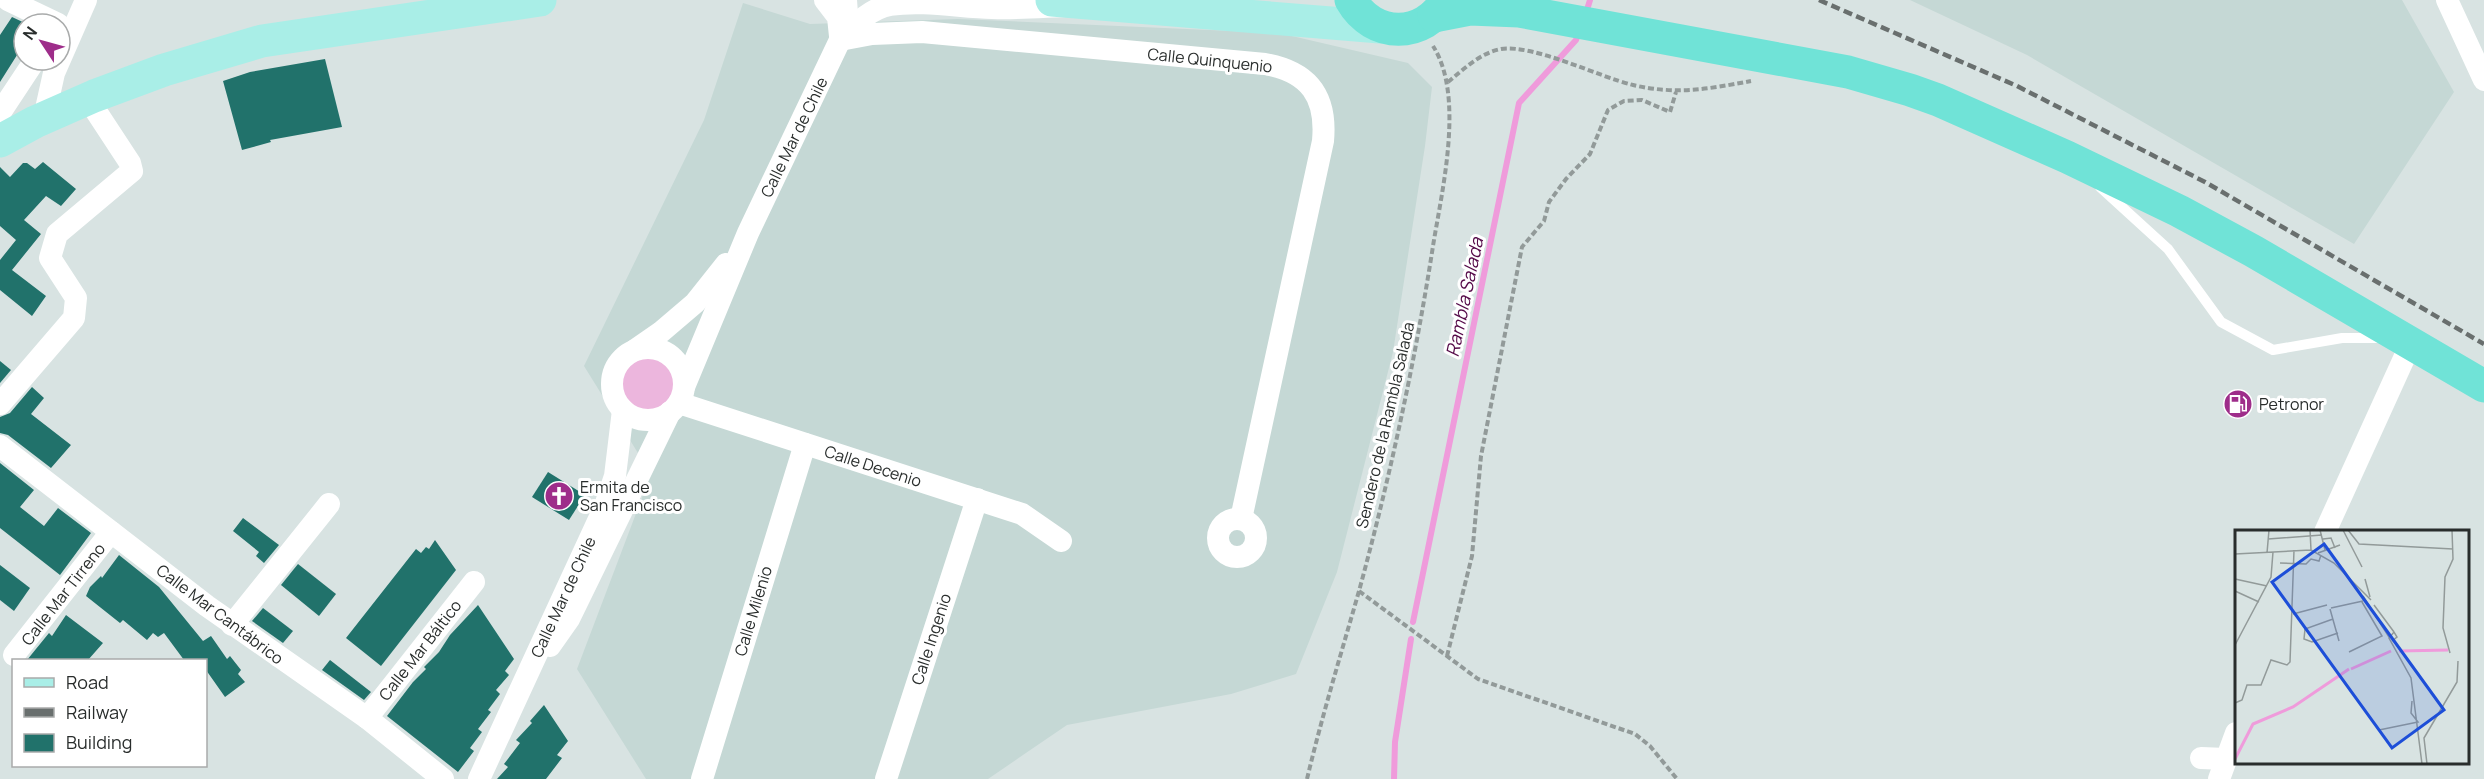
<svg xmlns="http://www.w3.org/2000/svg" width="2484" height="779" font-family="Manrope,sans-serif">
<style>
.built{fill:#c5d8d5}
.green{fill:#ecb6dd}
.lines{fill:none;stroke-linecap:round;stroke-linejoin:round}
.stream{stroke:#ef9bdb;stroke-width:6}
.building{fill:#21726b}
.path{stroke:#929a99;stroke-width:4;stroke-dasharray:6 3;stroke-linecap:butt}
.lane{stroke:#fff;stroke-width:10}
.street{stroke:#fff;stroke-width:22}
.primary{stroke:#a9eee7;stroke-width:33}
.highway{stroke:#70e3d7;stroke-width:33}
.rail{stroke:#696f6e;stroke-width:4.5;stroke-dasharray:9 4.5;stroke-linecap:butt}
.labels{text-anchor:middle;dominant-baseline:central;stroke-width:6;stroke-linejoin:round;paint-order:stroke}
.street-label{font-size:16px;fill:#292d2c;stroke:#fff}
.poi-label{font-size:16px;fill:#292d2c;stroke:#fff;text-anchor:start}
.water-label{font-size:18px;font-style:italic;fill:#540948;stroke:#fff}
.inset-river{fill:none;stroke:#ef9bdb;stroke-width:3}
.inset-road{fill:none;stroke:#929a99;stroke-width:1.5}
.view{fill:#1d4ed8;fill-opacity:0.15;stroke:#1d4ed8;stroke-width:3}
.inset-edge{fill:none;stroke:#292d2c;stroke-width:3}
</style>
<rect width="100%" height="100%" fill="#d8e3e2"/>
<g class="built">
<polygon points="1910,0 2402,0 2454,92 2354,244 2027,55"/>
<polygon points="743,3 810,24 958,19 1279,33 1408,63 1432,87 1425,146 1393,352 1337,572 1296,674 1231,694 1067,725 988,779 646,779 577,669 651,474 584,366 704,120"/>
</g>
<circle class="green" cx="648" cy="383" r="30"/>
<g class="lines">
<g class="stream">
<polyline points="1586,13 1590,0"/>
<polyline points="1413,622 1519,103 1576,40 1579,31"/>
<polyline points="1394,779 1395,742 1411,639"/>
</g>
</g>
<g class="building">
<polygon points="12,17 27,24 24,24 24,44 0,82 0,35"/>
<polygon points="325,59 342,127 270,140 271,142 242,150 223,81 250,72"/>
<polygon points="43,162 76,189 61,206 46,196 24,220 41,234 12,270 46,296 32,316 0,290 0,260 16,240 0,226 0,167 10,177 23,163 27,163 35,169"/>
<polygon points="0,361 11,370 0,383"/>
<polygon points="32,387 44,398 31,414 71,445 51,468 8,435 0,433 0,417 10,413"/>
<polygon points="0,463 34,490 20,507 44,526 58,508 91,533 60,575 0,528"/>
<polygon points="548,472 585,495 569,520 532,497"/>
<polygon points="243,518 279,545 264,563 256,556 259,552 233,531"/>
<polygon points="435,540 456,570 381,666 346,638 416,549 421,553 426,547 429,549"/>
<polygon points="119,555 159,587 203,641 211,636 227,659 230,656 241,670 238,674 245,682 225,697 206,670 206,660 184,660 164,633 158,637 153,633 147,640 123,620 120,623 86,596 90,587 101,576 102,578"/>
<polygon points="298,564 336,594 319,616 281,585"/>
<polygon points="0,565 30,588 14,611 0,600"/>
<polygon points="478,605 514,659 505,671 509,675 496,690 500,694 488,710 491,712 478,729 482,732 470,748 474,751 458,772 387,716 413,682 426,669 424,667 439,652 450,635"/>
<polygon points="263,608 293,631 283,643 252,621"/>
<polygon points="66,615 103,643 88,660 27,660 49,633 52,636"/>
<polygon points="330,660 371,692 364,700 322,670"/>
<polygon points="544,705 568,741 557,755 562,758 546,779 497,779 508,767 504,764 520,743 516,740 532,723 530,721"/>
</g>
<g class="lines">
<g class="path">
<path d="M1448 82C1464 69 1480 53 1501 49 1534 44 1599 77 1633 85 1676 95 1708 89 1751 81"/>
<polyline points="1359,591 1478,679 1635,734 1650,746 1677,779"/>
<polyline points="1447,656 1472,556 1481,456 1522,247 1544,221 1549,202 1566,179 1590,154 1608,110 1624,101 1642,100 1670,112 1676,92"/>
<path d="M1307 779C1322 716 1341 654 1359 591 1390 477 1415 362 1433 246 1442 190 1465 96 1433 46"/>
</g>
<polyline class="lane" points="2100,187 2168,249 2221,322 2273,350 2342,338 2384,338"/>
<g class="street">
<polyline points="8,0 58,24"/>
<polyline points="825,0 838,17 840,36"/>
<polyline points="2447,0 2484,80"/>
<path d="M841 39C855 25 869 9 890 5 922 0 959 7 992 8 1016 9 1041 7 1066 6"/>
<path d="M840 40 872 34 922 32 1265 64C1310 72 1327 97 1323 141L1241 519"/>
<polyline points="0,113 35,60"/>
<polyline points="44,118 54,73 86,0"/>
<circle cx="648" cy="384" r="36"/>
<polyline points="635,350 661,332 695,303 726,264"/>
<polyline points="684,387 748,233 840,40 847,14 846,0"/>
<polyline points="679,403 1022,514 1061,541"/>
<polyline points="0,404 74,318 76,298 50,258 57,234 132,171 130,163 88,99"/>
<polyline points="0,446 207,606 367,718 443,779"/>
<circle cx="1237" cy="538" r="19"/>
<polyline points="2325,532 2411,343"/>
<polyline points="232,625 329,504"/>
<polyline points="550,646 569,619 670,412"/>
<polyline points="14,655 111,532"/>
<polyline points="367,718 474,582"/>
<polyline points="2201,758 2226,759"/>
<polyline points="479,779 605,506 615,476 623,410"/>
<polyline points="702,779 805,444"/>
<polyline points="886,779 977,499"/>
<polyline points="2219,779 2236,733"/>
</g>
<g class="primary">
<polyline points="1052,0 1380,27"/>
<polyline points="0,141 35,122 94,96 164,70 262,41 540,0"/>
</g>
<g class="highway">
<path d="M1351 0C1373 39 1424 39 1446 0"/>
<polyline points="1434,16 1470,9 1519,11 1848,72 1910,90 1938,100 2067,157 2179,211 2253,251 2484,386"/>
</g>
<polyline class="rail" points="1819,0 2017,86 2205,182 2484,344"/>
</g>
<defs>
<g id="fuel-disc" transform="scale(1.5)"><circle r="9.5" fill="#9e2d8a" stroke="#fff"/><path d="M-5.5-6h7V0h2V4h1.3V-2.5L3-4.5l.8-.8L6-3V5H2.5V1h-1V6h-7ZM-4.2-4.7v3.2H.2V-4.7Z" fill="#fff"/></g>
<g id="church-disc" transform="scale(1.5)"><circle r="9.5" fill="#9e2d8a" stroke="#fff"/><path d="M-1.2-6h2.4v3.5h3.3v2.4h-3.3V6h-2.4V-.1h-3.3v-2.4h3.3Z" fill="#fff"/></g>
</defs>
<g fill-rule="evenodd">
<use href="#fuel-disc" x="2238" y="404"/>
<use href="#church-disc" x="559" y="496"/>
</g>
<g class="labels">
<g class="street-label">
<text transform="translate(1210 60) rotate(6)">Calle Quinquenio</text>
<text transform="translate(794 137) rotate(-64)">Calle Mar de Chile</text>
<text transform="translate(1385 425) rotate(-77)">Sendero de la Rambla Salada</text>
<text transform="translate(873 466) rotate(18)">Calle Decenio</text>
<text transform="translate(63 594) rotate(-52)">Calle Mar Tirreno</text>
<text transform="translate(563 597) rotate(-65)">Calle Mar de Chile</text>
<text transform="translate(753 611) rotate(-73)">Calle Milenio</text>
<text transform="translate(220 614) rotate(37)">Calle Mar Cantábrico</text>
<text transform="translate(931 639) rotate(-72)">Calle Ingenio</text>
<text transform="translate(420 650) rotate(-52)">Calle Mar Báltico</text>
</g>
<g class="poi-label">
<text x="2259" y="404">Petronor</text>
<text x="580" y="487">Ermita de<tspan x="580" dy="18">San Francisco</tspan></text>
</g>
<g class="water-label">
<text transform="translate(1464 297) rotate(-78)">Rambla Salada</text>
</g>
</g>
<g transform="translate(2235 530)">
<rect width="234" height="234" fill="#d8e3e2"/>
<path class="inset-river" d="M164 121 213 120M116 139 156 121M0 229 18 194 58 177 114 139"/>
<path class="inset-road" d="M75 0 76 20M85 0 90 20M108 0 127 37M113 0 124 14 218 19M33 9 87 5M88 9 96 8 100 18M32 23 34 0M83 23 105 15M0 24 76 20 99 33 136 70M45 33 71 34 76 29 84 31 86 25M0 49 32 56M130 49 135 67M0 61 24 72M128 66 154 107M139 75 159 102M96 78 128 71M95 79 104 111M58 84 92 75M98 89 70 99 69 109 77 112 103 103M157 111 162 107 159 102 154 108 176 148 187 234M0 115 36 47 38 22M114 122 147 106 127 72M215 123 208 98 210 47 218 29 217 0M0 173 7 170 12 155H26L36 130 52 135 55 132 59 20M144 200 183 192 176 183 177 171M192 234 189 208 222 152 223 131"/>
<path class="view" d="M89 14 209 180 157 218 37 52Z"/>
<rect width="234" height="234" class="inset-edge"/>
</g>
<rect x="12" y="659" width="195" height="108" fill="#ffffff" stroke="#a9abab" stroke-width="1.5"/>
<rect x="24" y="678" width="30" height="9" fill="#a9eee7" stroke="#a9abab" stroke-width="1.5"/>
<text x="66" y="689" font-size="18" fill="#292d2c">Road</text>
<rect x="24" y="708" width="30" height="9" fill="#696f6e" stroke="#a9abab" stroke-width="1.5"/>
<text x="66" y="719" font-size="18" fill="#292d2c">Railway</text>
<rect x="24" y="734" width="30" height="18" fill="#21726b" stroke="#a9abab" stroke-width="1.5"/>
<text x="66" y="749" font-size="18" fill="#292d2c">Building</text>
<g transform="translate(42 42) rotate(306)"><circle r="28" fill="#ffffff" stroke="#a9abab" stroke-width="1.5"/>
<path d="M0-4.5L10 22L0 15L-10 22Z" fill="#9e2d8a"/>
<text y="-9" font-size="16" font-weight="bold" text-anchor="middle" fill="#292d2c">N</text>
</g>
</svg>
